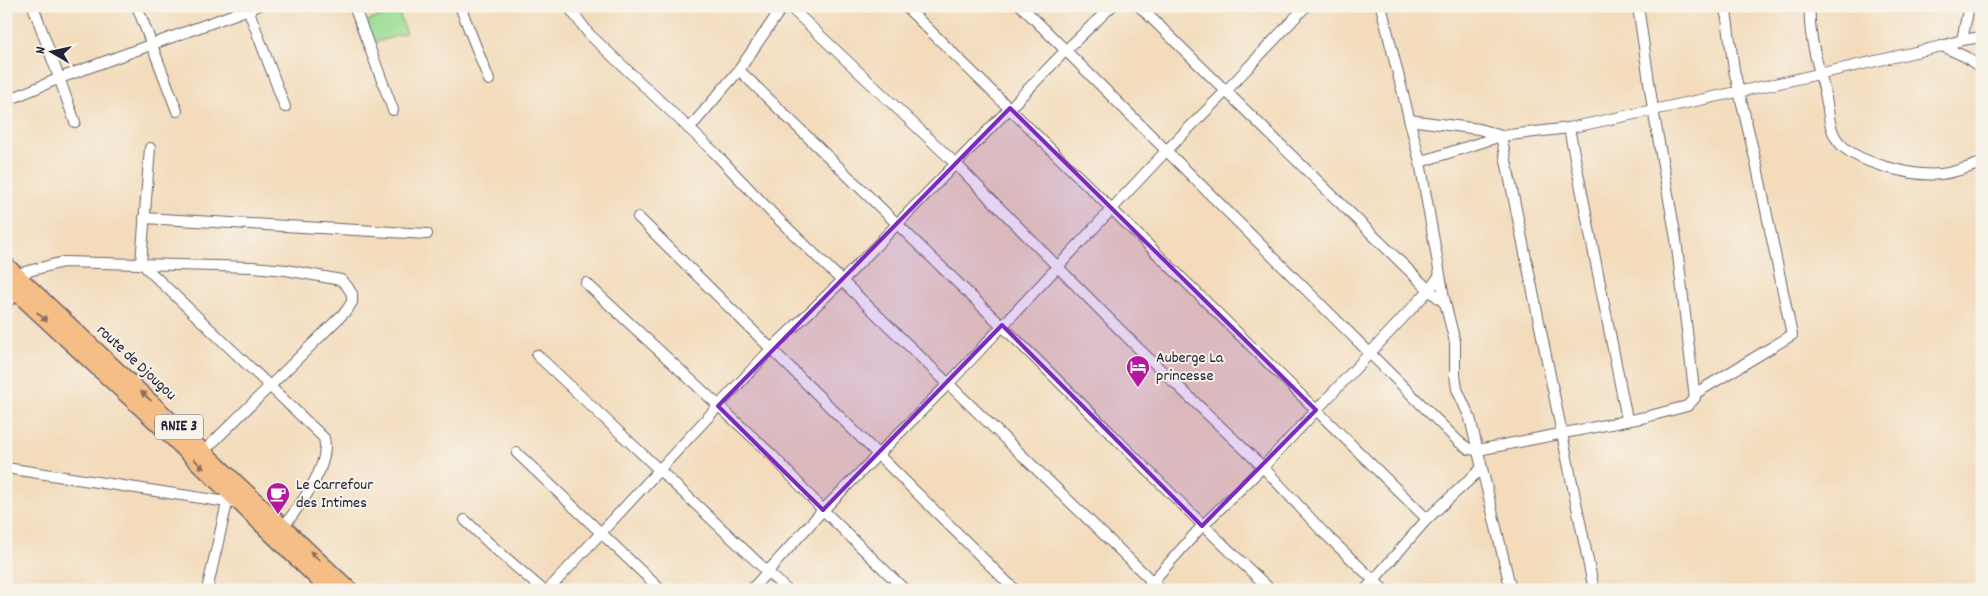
<svg xmlns="http://www.w3.org/2000/svg" width="1988" height="596" font-family="Dekko,sans-serif">
<style>
.green{fill:#9adc93;stroke:#5e7f67}
.lines{fill:none;stroke-linecap:round;stroke-linejoin:round}
.minor-casing{stroke:#6b6368;stroke-width:12}
.highway-casing{stroke:#6b6368;stroke-width:18}
.minor{stroke:#fff;stroke-width:10}
.highway{stroke:#f5be86;stroke-width:15}
.oneway{fill:#8c7060}
.marked{fill:#7b2cbf;fill-opacity:0.2;stroke:#7b2cbf;stroke-width:4;stroke-linejoin:round}
.labels{text-anchor:middle;dominant-baseline:central;stroke-width:4;stroke-linejoin:round;paint-order:stroke}
.shield{fill:#f7f3e8;stroke:#62616f;stroke-width:1}
.shield-label{font-size:15px;font-weight:bold;fill:#22223b}
.poi-label{font-size:16px;fill:#22223b;stroke:#f7f3e8;text-anchor:start}
.street-label{font-size:16px;fill:#22223b;stroke:#f7f3e8}
</style>
<rect width="100%" height="100%" fill="#f7f3e8"/>
<filter id="ink" filterUnits="userSpaceOnUse"><feTurbulence type="fractalNoise" baseFrequency=".02" numOctaves="2"/><feDisplacementMap in="SourceGraphic" scale="10" xChannelSelector="R" yChannelSelector="G"/><feConvolveMatrix kernelMatrix="1 2 1 2 8 2 1 2 1" color-interpolation-filters="sRGB"/></filter>
<filter id="wash" filterUnits="userSpaceOnUse"><feTurbulence type="fractalNoise" baseFrequency=".0096" numOctaves="4" result="noise"/><feDisplacementMap in="SourceGraphic" scale="20" xChannelSelector="R" yChannelSelector="G"/><feGaussianBlur stdDeviation="1.12" result="paint"/><feColorMatrix in="noise" values="0 0 0 0 0 0 0 0 0 0 0 0 0 0 0 0 0 1.4 0 .05"/><feComposite in="paint" operator="in"/></filter>
<g filter="url(#wash)">
<rect width="100%" height="100%" fill="#f3dbbb"/>
<polygon class="green" points="398,10 406,33 364,46 357,25"/>
</g>
<g filter="url(#ink)">
<g class="lines">
<g class="minor-casing">
<g id="minor">
<polyline points="33,6 75,122"/>
<polyline points="137,6 177,111"/>
<polyline points="247,6 285,107"/>
<polyline points="354,6 393,110"/>
<polyline points="460,6 489,80"/>
<polyline points="568,6 589,34 715,153 771,212 1161,590"/>
<polyline points="789,6 956,164 1137,347 1263,467 1323,532 1384,590"/>
<polyline points="905,6 1427,519"/>
<polyline points="1021,6 1459,442 1469,449 1478,450 1646,417 1687,406 1695,398 1676,239 1653,109 1638,6"/>
<polyline points="1139,6 1429,290 1445,303"/>
<polyline points="1381,6 1420,162 1445,303 1455,342 1455,375 1457,389 1470,418 1511,590"/>
<path d="M1810 6C1808 35 1817 61 1824 89 1829 105 1827 127 1838 141 1854 163 1915 177 1941 174 1954 173 1969 167 1982 163"/>
<polyline points="1962,40 1969,6"/>
<polyline points="1942,46 1966,57 1982,69"/>
<path d="M739 70C826 155 914 240 1001 325 1092 412 1178 504 1271 590"/>
<polyline points="6,101 60,78 257,6"/>
<polyline points="1409,120 1479,129 1501,136 1594,590"/>
<polyline points="1569,128 1627,419"/>
<polyline points="689,129 739,70 783,6"/>
<path d="M150 148 141 263 324 438C331 466 300 505 284 526"/>
<polyline points="1420,162 1501,136 1569,128 1779,83 1942,46 1962,40 1982,37"/>
<path d="M638 217C764 341 888 466 1015 590"/>
<polyline points="144,218 427,234"/>
<polyline points="17,274 63,262 253,267 286,270 341,280 347,286 352,294 352,302 347,310 204,451"/>
<polyline points="586,283 772,455 823,510 905,590"/>
<polyline points="6,304 16,293"/>
<polyline points="537,355 787,590"/>
<polyline points="1696,393 1792,335 1757,167 1734,70 1727,18 1724,6"/>
<polyline points="517,453 661,590"/>
<polyline points="6,468 240,504"/>
<polyline points="465,520 491,545 543,590"/>
<polyline points="207,590 227,503"/>
<polyline points="548,590 772,348 843,280 1066,50 1112,6"/>
<polyline points="751,590 823,510 949,383 1166,151 1227,90 1306,6"/>
<polyline points="1145,590 1202,526 1263,467 1429,290 1440,275"/>
<polyline points="1365,590 1427,519 1482,468"/>
</g>
</g>
<g class="highway-casing">
<g id="highway">
<polyline points="6,265 350,590"/>
<polyline points="6,283 160,426 329,590"/>
</g>
</g>
<use href="#minor" class="minor"/>
<use href="#highway" class="highway"/>
</g>
<defs><path id="oneway-solid" d="M-6-.8H1V-3.2L6.5 0L1 3.2V.8H-6Z" transform="scale(1.25)"/></defs>
<g class="oneway">
<use href="#oneway-solid" transform="translate(42 317) rotate(43)"/>
<use href="#oneway-solid" transform="translate(146 396) rotate(-137)"/>
<use href="#oneway-solid" transform="translate(199 464) rotate(44)"/>
<use href="#oneway-solid" transform="translate(315 556) rotate(-136)"/>
</g>
</g>
<path class="marked" d="M1010 108 1316 410 1202 526 1002 325 823 510 718 406Z"/>
<defs>
<g id="hotel-pin" transform="scale(1.25)"><path d="M0 17L-7.5 6A9.5 9.5 0 1 1 7.5 6Z" fill="#b5179e" stroke="#f7f3e8"/><path d="M-6-4.5h1.5V1H6V5H4.5V3h-9V5H-6ZM-4 0a1.8 1.8 0 1 1 3.6 0ZM.5 0V-2.5h3Q6-2.5 6 0Z" fill="#fff"/></g>
<g id="cafe-pin" transform="scale(1.25)"><path d="M0 17L-7.5 6A9.5 9.5 0 1 1 7.5 6Z" fill="#b5179e" stroke="#f7f3e8"/><path d="M-5.5-4.5H6V0H3Q3 3.5 0 3.5H-2.5Q-5.5 3.5-5.5 0ZM3-3.2v2h1.7v-2ZM-6 4.5H4V6H-6Z" fill="#fff"/></g>
</defs>
<g fill-rule="evenodd">
<use href="#hotel-pin" x="1138" y="367"/>
<use href="#cafe-pin" x="278" y="494"/>
</g>
<g class="labels">
<rect class="shield" x="155" y="414.5" width="48" height="25" rx="4"/>
<g class="shield-label">
<text x="179" y="427">RNIE 3</text>
</g>
<g class="poi-label">
<text x="1156" y="358">Auberge La<tspan x="1156" dy="18">princesse</tspan></text>
<text x="296" y="485">Le Carrefour<tspan x="296" dy="18">des Intimes</tspan></text>
</g>
<g class="street-label">
<text transform="translate(136 363) rotate(43)">route de Djougou</text>
</g>
</g>
<rect width="1988" height="596" fill="none" stroke="#f7f3e8" stroke-width="25"/>
<g transform="translate(52 52) rotate(279)" stroke="#f7f3e8" stroke-width="4" paint-order="stroke">
<path d="M0-4L9 19L0 12L-9 19Z" fill="#22223b"/>
<text y="-8" font-size="14" font-weight="bold" text-anchor="middle" fill="#22223b">N</text>
</g>
</svg>
